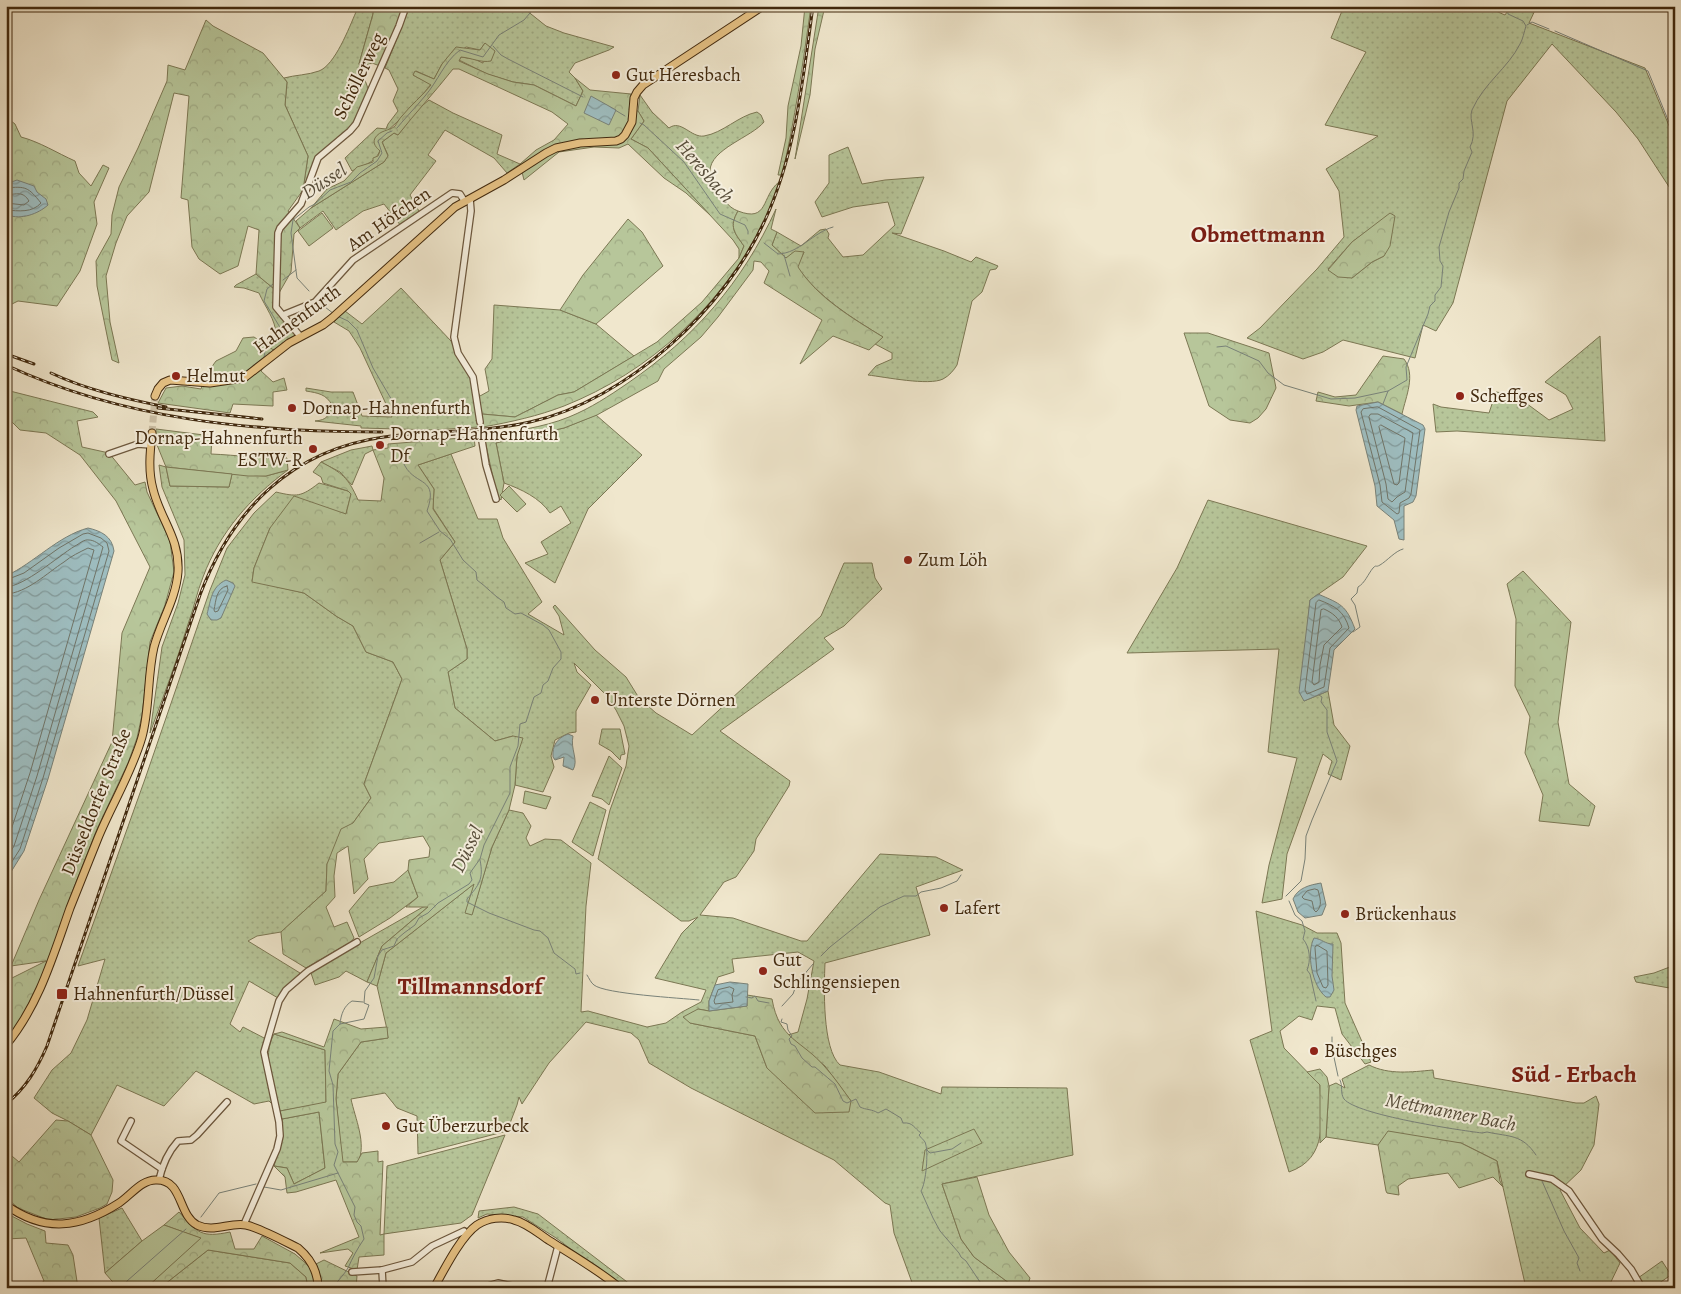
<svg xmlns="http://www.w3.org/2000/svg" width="1681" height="1294" font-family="Alegreya,serif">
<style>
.grass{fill:url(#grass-dots);stroke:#7c7854;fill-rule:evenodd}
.forest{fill:url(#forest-crowns);stroke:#7c7854}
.garden{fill:#b7c69a;stroke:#7c7854}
.water{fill:url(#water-waves);stroke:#798279}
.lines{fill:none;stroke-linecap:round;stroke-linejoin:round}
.shore{stroke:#707468;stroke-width:1}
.stream{stroke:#798279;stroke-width:1}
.minor-tunnel{stroke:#cdc1a7;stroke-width:5.5;stroke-dasharray:5.5 3;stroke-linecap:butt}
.major-tunnel{stroke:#cdc1a7;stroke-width:7;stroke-dasharray:7 3.5;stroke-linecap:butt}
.minor-casing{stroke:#6d583e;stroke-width:8}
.major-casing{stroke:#41290e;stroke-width:9}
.minor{stroke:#f5efde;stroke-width:5.5}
.major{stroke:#e8c486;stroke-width:7}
.rail-casing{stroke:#41290e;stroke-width:3}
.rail{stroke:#f5efde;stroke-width:1;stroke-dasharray:4;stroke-linecap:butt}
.poi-dot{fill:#8f2418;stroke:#f5efde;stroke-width:2}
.labels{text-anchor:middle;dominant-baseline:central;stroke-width:4;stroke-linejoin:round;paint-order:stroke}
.poi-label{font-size:19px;fill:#41290e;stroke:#f5efde;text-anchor:start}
.street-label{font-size:19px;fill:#41290e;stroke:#f5efde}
.water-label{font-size:20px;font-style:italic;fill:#584e3b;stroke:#f5efde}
.district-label{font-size:24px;font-weight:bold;fill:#7a1f14;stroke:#f5efde}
</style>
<defs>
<pattern id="grass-dots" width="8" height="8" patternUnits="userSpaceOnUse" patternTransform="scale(1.25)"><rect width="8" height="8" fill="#b7c69a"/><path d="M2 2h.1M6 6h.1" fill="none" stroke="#9faa84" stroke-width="1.8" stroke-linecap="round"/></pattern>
<pattern id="forest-crowns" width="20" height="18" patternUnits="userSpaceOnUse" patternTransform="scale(1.25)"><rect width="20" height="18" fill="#b7c69a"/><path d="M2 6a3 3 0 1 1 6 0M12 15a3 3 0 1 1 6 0" fill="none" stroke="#9faa84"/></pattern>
<pattern id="water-waves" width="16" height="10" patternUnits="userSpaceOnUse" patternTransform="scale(1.25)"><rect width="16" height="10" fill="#9ebec1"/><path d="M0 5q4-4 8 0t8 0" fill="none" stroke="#829a9b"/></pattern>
</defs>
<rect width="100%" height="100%" fill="#f0e7cd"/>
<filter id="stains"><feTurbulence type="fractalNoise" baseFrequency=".004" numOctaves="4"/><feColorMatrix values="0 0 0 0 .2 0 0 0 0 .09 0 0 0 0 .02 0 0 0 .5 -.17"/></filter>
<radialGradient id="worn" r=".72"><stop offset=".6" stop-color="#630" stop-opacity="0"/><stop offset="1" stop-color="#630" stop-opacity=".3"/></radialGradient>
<g class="grass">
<path d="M344 6H374L373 14 359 64 369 91 357 120 347 131 317 158 303 190 308 156 285 105 287 82 284 78C295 75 308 75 319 71 335 65 349 28 356 12Z"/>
<path d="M410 6H521L546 26 564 33 614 47 609 50 575 63 569 72 575 78 583 91 576 106 534 85 513 82 487 74 459 60 461 57 474 59 483 63 485 43 480 50 466 47 442 64 434 79 416 71 413 75 431 84C416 105 394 126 374 142L380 151C373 165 364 164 352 171L345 158 377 128 386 129 388 124 398 111 393 101 398 89 389 70 385 68Z"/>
<path d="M1344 6H1484L1505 15 1511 6H1537L1529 23 1645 68 1675 140V196L1638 139 1616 112 1552 44 1507 101 1453 303 1436 331 1423 325 1415 358 1343 340 1323 352 1303 359 1247 338 1260 328 1317 269 1344 237 1339 191 1326 169 1378 136 1325 125 1366 52 1331 38ZM1370 229 1384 256 1372 262 1352 278 1328 269 1352 242Z"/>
<path d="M640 95 652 112 669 128C681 119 691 138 704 136 723 133 738 116 757 112L761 115 764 122C752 137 710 149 710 171 710 177 714 183 718 188 723 198 727 207 738 211 729 227 734 232 744 246L739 258V249L733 240 648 148 631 139 644 121 638 111Z"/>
<polygon points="429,100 453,113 502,135 497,154 520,164 507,173 494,158 445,130 428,155 436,161 410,195 420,213 401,226 384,204 363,211 336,230 323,211 300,228 296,221 311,208 384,162 388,155 382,142 394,133 398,135 417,110"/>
<path d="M848 147 862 184 885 180 924 177 901 234 892 233 944 251 971 262 976 257 998 266 996 269 990 270 982 292 972 301 957 365C954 370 949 376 943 379 929 386 885 377 868 375L876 366 892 359V353L875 344 883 337C852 318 818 297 797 267L804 252 786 258 772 245 777 232 801 246 820 230 826 229 829 234 828 238 843 257 863 255 895 225 888 202 853 207 822 217 815 202 829 183V155Z"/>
<path d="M256 274 279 293 278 311 298 335 275 351 265 345 276 335C276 320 265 307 259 293L244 288 234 287 236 285Z"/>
<path d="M401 288 451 341 480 396 489 391 485 369 492 359 494 305 560 310 596 324 634 356 574 392 558 395 515 417 482 414 476 420 478 427 435 430 361 428V426L315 421C327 420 329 416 332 405 326 394 318 393 306 391V388L331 392H353L362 416 392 417 360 348 349 331 334 322 345 311 362 324Z"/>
<polygon points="1600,336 1605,441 1457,431 1436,432 1433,404 1441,407 1489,413 1496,392 1515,395 1549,420 1573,409 1566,395 1545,382"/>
<path d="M596 415 642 455 588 509 555 583 525 563 548 554 541 542 571 523 561 506 550 513C540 498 521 489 504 483L496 442 564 428Z"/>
<polygon points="372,446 373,450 365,454 352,485 340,472 321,462 351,450"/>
<path d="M451 454 478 519H497L503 538 542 602 528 614 564 635 559 616 553 607 555 605 595 650 626 677 639 698 656 713 692 735 821 616 844 563H872L875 578 882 589 844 626 824 638 834 649 720 731 790 781 789 786 756 839 754 851 736 877 724 882 700 915 733 918 801 941H807L880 854 936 857 963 870 916 887 930 935 825 963C824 987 822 1049 840 1065L879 1072 941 1094 942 1087 1067 1088 1073 1155 942 1184 961 1239 974 1257 1013 1286 1023 1288H914L894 1233 890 1205 885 1203 834 1160 691 1088 649 1063 639 1040 631 1033 586 1022 549 1063 522 1104 519 1097 517 1105 507 1131 418 1154 417 1116 397 1108 385 1093 351 1099C355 1118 367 1144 358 1162H342L336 1099 338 1074 361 1042 388 1038 386 1025 377 986 386 953 475 883 466 913 472 914 492 847 509 810 523 813 531 826 526 838 530 846 545 839 561 840 591 863 586 906 581 1012 588 1011 647 1027 666 1023 682 1012 701 1002 706 990 655 978 682 933 698 917 689 921H681L598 859 610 810 626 766 629 746 624 726 616 710 605 694 574 663 577 672 591 685 576 711V732L569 733 555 740 551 756 554 767 543 792 515 785 517 756 513 736 495 741 455 708 448 672 467 659V649L440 560 455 542 433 508 434 489 418 465ZM798 952 814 961 807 999 798 1032 788 1035 825 1066 851 1101 767 1068 755 1036 690 1023 698 1009 709 1011V1001L718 977 734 972 732 959Z"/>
<path d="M159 465 166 467 170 486 229 487 232 474 266 476 288 470C250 498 220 532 203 577 197 592 194 608 188 624 177 661 163 697 150 733L162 647 178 603 185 575 184 540 162 487Z"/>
<path d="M319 483 348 491 351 494 346 514 270 528 254 568 252 581 304 593 336 616 353 626 366 652 393 662 402 679 364 784 371 798 353 823 327 864 326 891 281 932 257 936 248 941 300 973 278 998 249 981 230 1024 240 1032 243 1027 266 1039 262 1057 274 1106 269 1101 254 1104 196 1071 164 1106 117 1085 91 1135 68 1121 52 1113 34 1098 52 1070 71 1053 87 1020 105 959 78 966 145 779 210 590 227 548 254 513 276 492C297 497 301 497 319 483Z"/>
<polygon points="1208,500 1367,546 1343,577 1310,600 1308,620 1304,701 1328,691 1334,725 1350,746 1341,780 1328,774 1332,761 1323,754 1287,854 1282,899 1262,903 1269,865 1297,758 1268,752 1279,649 1127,653 1177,568"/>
<polygon points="602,729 620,729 625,754 621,755 620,760 611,751 599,744"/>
<polygon points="609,756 622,768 609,805 602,799 592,796"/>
<polygon points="590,802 606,810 593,856 572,842"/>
<polygon points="408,870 418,897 390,918 359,937 349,911 369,887 394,882"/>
<polygon points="429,906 382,946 367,982 346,971 339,977 315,985 311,973 314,969 423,907"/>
<path d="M1256 911 1302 925 1317 933H1337L1341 943 1345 1003 1371 1062 1365 1064 1342 1034 1335 1008 1317 1006 1312 1020 1299 1016 1280 1031 1284 1048 1320 1085C1321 1119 1329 1158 1289 1172L1250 1040 1272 1031Z"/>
<polygon points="1675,965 1675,989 1636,982 1634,977 1654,973"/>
<path d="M274 1034 325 1050 326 1103 280 1111C274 1087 261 1057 274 1034Z"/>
<path d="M1369 1065C1389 1075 1411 1072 1433 1070L1434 1078 1576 1103H1584L1596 1096 1599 1104 1594 1145 1581 1170 1560 1190 1580 1228 1604 1253 1610 1250 1620 1263 1608 1288H1526L1497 1161 1461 1143 1381 1142 1378 1145 1326 1137 1329 1086 1336 1083 1345 1088 1342 1079Z"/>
<polygon points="319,1112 325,1168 294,1184 287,1168 274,1166 282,1135 282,1119"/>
<polygon points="505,1135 472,1215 461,1223 384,1234 387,1166"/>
<polygon points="514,1207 538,1214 635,1288 623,1288 556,1238 523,1217 487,1214 478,1218 479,1211"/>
<polygon points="122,1208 142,1241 105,1273 99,1218"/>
<polygon points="208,1250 290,1263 306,1277 308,1288 160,1288"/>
<polygon points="1662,1261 1671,1275 1652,1288 1643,1288 1638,1278"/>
</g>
<g class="forest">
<polygon points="374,6 404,6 380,66 372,63 362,67 359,64 373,14"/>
<path d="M805 6H811C803 63 795 120 782 175H778L786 138 788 106 801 46Z"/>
<polygon points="819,6 825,6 815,49 810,95 795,159"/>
<polygon points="206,20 213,26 263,53 287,82 285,105 308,156 303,190 288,211 300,228 294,234 291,272 279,293 256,274 259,230 248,226 238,266 220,274 199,259 192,247 188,200 181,198 189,96 174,93 149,192 127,216 116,243 106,276 110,322 119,363 112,360 97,286 96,261 111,234 112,215 119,187 138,148 167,81 168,65 185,70"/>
<path d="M485 43 495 51 491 61C481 63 472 58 461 57L459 61 488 74 513 82 534 85 576 106 583 91 575 78 590 90 631 94 629 110 638 111 644 121 631 139 648 148 710 215 686 193 664 178 628 144 619 148 594 147 559 152 524 180 520 164 536 150 554 140 568 124 552 112 459 69H453C435 92 416 112 398 135L394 133 382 142 388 156 384 162 311 208 327 189 344 181 357 167 373 162V158L378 156 380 151C377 148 372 144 375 138 380 130 389 131 395 126 397 123 399 119 402 116 411 105 422 96 431 85L413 75 415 71 434 79 442 64 456 47 480 50Z"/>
<path d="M6 117 15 124 21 137C40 142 57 153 75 161L79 173 91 186 103 165 109 168 94 202 97 224 80 271 57 306 18 301 6 307Z"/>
<path d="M779 182C774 195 770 209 764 221 723 305 650 372 564 406 538 416 511 422 483 427L482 414 515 417 558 395 574 392 657 342 702 302 739 258 744 246C734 232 729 227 738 211 769 223 761 196 779 182Z"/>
<path d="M776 209 771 229 777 232 772 245 786 258 795 251 804 252 798 267C818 298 852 318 883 337L869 350 833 336 800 364 822 320 764 283 769 271 761 262 754 261 753 270 718 317 701 337 664 369 658 381 597 415 564 428 496 443 504 483 501 500 497 496 484 436C513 431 542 428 569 417 591 408 609 396 628 383 695 337 742 283 776 209Z"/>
<polygon points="1390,213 1395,216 1390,246 1384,256 1372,262 1352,278 1338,277 1328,270 1352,242"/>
<polygon points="628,219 642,232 663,266 596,324 560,310 583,275"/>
<polygon points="1184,333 1208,333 1269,353 1276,388 1266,409 1258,418 1250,423 1230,420 1209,406"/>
<polygon points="254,337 275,351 261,371 273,382 284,378 287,390 273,392 273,406 233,404 230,413 158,403 166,388 182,386 201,389 205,376 216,361 236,351 243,338"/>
<path d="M1383 356 1404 359C1416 375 1406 396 1402 414L1378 402 1349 406 1316 401 1318 392 1335 397 1356 395Z"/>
<polygon points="6,390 93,412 98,417 77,421 82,447 109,453 135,485 145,482 147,492 170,541 174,572 165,605 150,642 142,715 137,738 128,763 97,829 71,895 42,979 16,1027 6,1039 6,981 46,961 11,966 39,900 112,742 122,633 150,567 116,501 80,455 46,433 20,430 6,416"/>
<path d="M156 429 212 436 211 454C237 455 262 459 287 458L288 470 266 476H248L166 467 155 440Z"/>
<path d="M474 437 475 446 418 465 434 489 433 509 455 542 440 560 467 649V659L448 672 455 708 495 741 513 736 523 738 517 756 515 785 509 810 492 847 472 915 465 913 474 884 386 953 377 986 367 982 382 946 428 907H406L418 897 408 870 409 860 429 857 430 848 423 836 379 843 364 859 368 879 354 894 348 846 337 853 334 876 335 897 326 907 334 927 347 922 354 938 351 942 306 968 283 954 281 932 326 891 327 864 341 829 353 823 371 798 364 784 402 679 393 662 366 652 353 626 336 616 304 593 252 582 254 568 270 528 294 496 346 514 351 494 348 491 323 483 321 477 313 472 321 462C342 473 348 477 358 500L381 501 384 478 373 450 388 448V444Z"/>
<polygon points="1523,571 1571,622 1558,722 1569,784 1595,806 1589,826 1539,821 1543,795 1525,753 1530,717 1515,686 1516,619 1507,584"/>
<path d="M747 995 772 999C779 1040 802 1040 825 1067 835 1078 843 1090 851 1101L849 1112 815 1113 767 1068 755 1036 690 1023 683 1017 698 1009 709 1011 747 1006Z"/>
<polygon points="334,1019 361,1029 387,1027 388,1038 361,1042 338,1074 336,1099 343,1162 357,1162 362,1153 378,1151 378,1162 383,1161 380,1235 384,1234 384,1255 359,1257 357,1270 345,1266 353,1253 348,1249 320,1253 359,1237 336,1180 296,1192 287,1193 285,1177 274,1166 287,1168 294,1184 325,1168 319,1112 282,1119 280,1111 326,1102 325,1050 274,1034 282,1032 324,1047"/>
<polygon points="1320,1069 1327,1077 1329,1086 1326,1137 1320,1143 1320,1085 1307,1072"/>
<polygon points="56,1120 68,1121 91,1135 113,1180 112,1192 107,1204 100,1208 76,1217 49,1220 18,1208 6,1197 6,1151 19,1162"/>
<polygon points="974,1129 982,1143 922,1171 925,1150"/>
<polygon points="1388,1131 1461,1143 1497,1161 1500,1181 1503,1187 1493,1177 1459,1188 1448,1173 1408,1179 1398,1186 1399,1195 1387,1193 1386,1191 1378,1145"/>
<polygon points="977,1177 989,1215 1009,1252 1030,1278 1027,1288 1013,1286 974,1257 961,1239 942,1184"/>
<path d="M179 1212C198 1233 201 1238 230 1232L235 1249H254L262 1236 295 1254 310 1267 324 1260 357 1276 356 1288H308L306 1277 290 1263 208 1250 160 1288H146L200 1238 164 1225Z"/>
<polygon points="6,1213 27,1224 45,1231 46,1243 68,1245 73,1255 78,1288 35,1288 44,1281 26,1238 6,1239"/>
</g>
<g class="garden">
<polygon points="322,213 333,228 309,246 298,231"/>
<polygon points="166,467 232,474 229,487 170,486"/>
<polygon points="509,486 526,504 517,512 500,495"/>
<polygon points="525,791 551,797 546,809 523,803"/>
<polygon points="164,1225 201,1238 146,1288 118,1288 105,1273 142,1241"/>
</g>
<g class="water">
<polygon points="591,96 616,110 609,125 584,113"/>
<path d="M17 180 34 186 37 192 46 199 48 205C38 214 21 220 8 215L6 210V184Z"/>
<polygon points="1378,402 1423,425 1425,429 1416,496 1413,502 1404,506 1404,540 1399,539 1394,520 1377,506 1375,486 1356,410 1357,406"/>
<path d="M88 528C101 531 112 536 114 551L48 779 24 851 6 880V576C34 563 58 536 88 528Z"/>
<path d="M226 580 233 583 235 586 221 618 217 620H211L207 614C211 600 211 587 226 580Z"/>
<path d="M1318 594C1341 604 1346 605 1355 629L1334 650 1328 691 1304 701 1299 692 1310 600Z"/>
<path d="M568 734 573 736C570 749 579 760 573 770L563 766 564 757 555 760 553 757C552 746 557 738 568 734Z"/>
<path d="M1321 883 1326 905 1322 915 1305 918 1298 912 1293 899C1298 888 1309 885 1321 883Z"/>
<path d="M1314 938C1322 939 1325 944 1333 944L1332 976 1334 990 1330 997H1326C1312 986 1306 953 1314 938Z"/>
<polygon points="730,982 748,984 747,1006 709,1011 709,1001 715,985"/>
</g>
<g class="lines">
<g class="shore">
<path d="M6 188C26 186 28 187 41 203 32 213 19 211 6 210"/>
<path d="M6 195C17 194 23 191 29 201L24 205 6 203"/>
<polygon points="1378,407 1420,430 1411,494 1409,498 1400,503 1399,513 1397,514 1382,502 1380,485 1361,412 1363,409"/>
<polygon points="1371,414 1378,414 1413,433 1405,492 1397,497 1392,502 1388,499 1386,484 1369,417"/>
<polygon points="1381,425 1405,438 1399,483 1397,485 1394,484 1380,431 1379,427"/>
<polyline points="6,580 24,573 59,548 83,534 88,533 101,538 107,543 109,551 43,778 20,849 6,871"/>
<path d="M227 586 228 590 218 611 215 612 214 610C216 601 216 588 227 586Z"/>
<path d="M6 587C25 586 57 557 75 546 79 544 84 539 89 540 94 540 99 544 103 547L37 776 14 846 6 859"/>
<path d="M6 594C27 593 47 573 64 562 71 556 80 552 88 548L94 550 30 773 6 845"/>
<path d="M1319 600C1335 606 1344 611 1349 628L1330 648 1324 687 1307 694 1305 690 1316 603Z"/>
<path d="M1324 609C1333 613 1339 618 1342 627L1324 645 1320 665 1319 682 1314 685 1312 682 1321 610Z"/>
<path d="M1315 889 1318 890C1320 898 1323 906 1316 912L1314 910 1312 901 1304 899 1302 897 1307 891Z"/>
<polygon points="1317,945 1327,951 1328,985 1326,988 1323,987 1317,973 1315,948"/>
<polygon points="730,987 734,989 732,995 733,1002 715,1004 714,1001 718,990"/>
</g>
<g class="stream">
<polyline points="1527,25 1532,22 1549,29"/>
<polyline points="1555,31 1648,71 1675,137"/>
<polyline points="493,46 501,55 508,59 583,97"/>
<polyline points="615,110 625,116"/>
<polyline points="640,123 644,125 684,162 720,214 745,225 748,231 748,234"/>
<path d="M397 128C406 117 416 107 425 96 438 81 444 62 460 50L483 57 499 35 524 20 536 6"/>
<path d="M764 243 778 254C800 253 812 233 833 227"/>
<polyline points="784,255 790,276"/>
<polyline points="283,280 296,270"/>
<polyline points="309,291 297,278 291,233 293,220 309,207 315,204 330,190 351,182 360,173 377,161 382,153 378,141 387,133 392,131"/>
<polyline points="325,307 334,314"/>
<polyline points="337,316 348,321 357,330 373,368 393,402 395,413"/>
<polyline points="1217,347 1226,346 1259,361 1268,373 1284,385 1331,399 1355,398 1388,391"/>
<polyline points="203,378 235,375 244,373 264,357 266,346 281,329 264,301 267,289 273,284"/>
<path d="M1383 404 1388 391 1407 380 1406 367 1428 314 1430 306 1435 301V295L1441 287 1443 266 1440 261 1439 247 1449 212 1459 188V183L1463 179 1464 171 1472 152 1470 147C1478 132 1468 121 1472 110 1484 83 1508 68 1520 44 1523 39 1524 32 1526 26L1523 21 1508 14 1507 6"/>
<polyline points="420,543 439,532"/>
<path d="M1353 632 1360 627 1355 605 1351 599 1357 593 1358 587C1365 583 1368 574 1373 568 1377 564 1375 568 1380 565 1387 561 1395 551 1403 549"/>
<path d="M480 860C484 879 479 885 467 899V902L489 913 534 930 540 931 548 938 554 953 575 969 576 974 580 973"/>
<polyline points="1286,896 1301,881 1305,859 1306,836 1312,820 1337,761 1327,732 1327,710 1321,702 1322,697 1319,695"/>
<path d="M1289 901 1295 915 1302 921 1305 931 1303 939C1310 947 1311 961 1307 970L1310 974 1316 1001"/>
<polyline points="821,956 830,947 880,907 904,896 916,896 921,892 941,888 957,881 961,875"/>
<path d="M587 975C589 978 591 983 594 985 605 994 680 998 699 1000"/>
<polyline points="746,997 752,998 755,996 758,1001 769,1003"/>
<polyline points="782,1006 793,994 797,983 813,964"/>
<path d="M782 1019 781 1022 787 1024 788 1030 792 1036 789 1039 791 1044 795 1046 802 1058 812 1067H815L835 1084 843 1101 847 1103 856 1099 860 1107C866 1110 872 1109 878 1113L886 1109 901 1118 903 1123C913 1122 914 1128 921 1133L919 1135C921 1138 923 1139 925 1142 929 1151 926 1183 921 1191L933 1218 940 1231 959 1253 961 1257 966 1261 980 1282 990 1288"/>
<path d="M340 1024C341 1014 344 1006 352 1001L363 1002"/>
<polyline points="1332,1037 1332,1048 1338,1076"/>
<path d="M1340 1080C1343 1086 1340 1093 1344 1099 1357 1115 1458 1130 1482 1133L1487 1132C1510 1137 1522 1134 1536 1155"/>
<polyline points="927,1150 930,1153 952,1149 961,1143"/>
<polyline points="1542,1181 1564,1231 1579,1258 1577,1263 1580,1271"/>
<polyline points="264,1187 281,1190 338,1173"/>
<polyline points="201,1217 219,1193 256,1184"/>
<polyline points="1587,1285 1589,1288"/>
<polyline points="124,1288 127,1281 186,1229"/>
<path d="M333 1288C337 1281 344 1275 348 1268 353 1257 357 1249 364 1239L361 1226 357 1222 354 1215 355 1207 334 1165 338 1152 335 1144 333 1085 329 1071 333 1031 340 1024 364 1019 369 1005 364 1003 365 991 374 978 378 956 382 950 394 946 397 939 404 933 415 925 419 918 428 913 438 903 469 884 472 880 470 873 480 859 484 845 510 793V767L518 746 520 724 526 722 534 697 541 693 543 685 548 681 553 668 561 659V652L549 630 543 625 521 613 515 614 506 608 504 602C494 596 487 587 477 580L476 572 463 560 450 539 440 531 427 511C439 477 416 486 405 466 403 463 402 458 401 454"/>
</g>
<polyline class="minor-tunnel" points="480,422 482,441"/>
<polyline class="major-tunnel" points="152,433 155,396"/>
<g class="minor-casing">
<g id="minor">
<polyline points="470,199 471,211 454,337 458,353 473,377 480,422"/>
<polyline points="283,315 315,302 353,260 452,193 460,194 465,202"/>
<polyline points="300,336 276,307 278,233 280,228 301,204 318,158 350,131 356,124 399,26 406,6"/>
<polyline points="482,441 486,465 496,499"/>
<polyline points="109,454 138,444 151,445"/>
<polyline points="131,1121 121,1141 162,1169"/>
<polyline points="1529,1174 1552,1179 1569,1191 1602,1239 1618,1254 1631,1269 1642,1288"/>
<path d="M159 1180C162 1166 169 1151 178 1141L191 1140 197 1135 227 1102"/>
<polyline points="246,1225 245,1222 277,1149 280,1136 279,1122 264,1052 279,1001 286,990 308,971 357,942"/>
<polyline points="382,1270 383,1288"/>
<polyline points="352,1272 382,1270 412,1262 432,1246 464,1231"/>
<polyline points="481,1288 498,1283 521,1288"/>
<polyline points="547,1288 558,1246"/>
</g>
</g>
<g class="major-casing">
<g id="major">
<polyline points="155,396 158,389 163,383 170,380 210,383 244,378 289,343 323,325 332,318 455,207 504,180 546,153 556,148 580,143 616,141 621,139 625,135 632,122 634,98 637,92 643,85 763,6"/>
<path d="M6 1045C39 1005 53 956 70 908 79 885 89 861 98 838 112 804 132 772 142 737 150 708 147 677 154 647 161 621 176 599 178 572 180 538 160 519 153 489 148 471 150 452 152 433"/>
<path d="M6 1205C45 1233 80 1228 119 1203 131 1195 142 1179 157 1180 183 1180 178 1215 197 1225 214 1233 229 1222 246 1225 260 1228 284 1241 298 1248 311 1259 318 1271 318 1288"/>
<path d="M434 1288C444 1270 461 1236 477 1225 488 1218 502 1216 514 1220 527 1223 539 1234 550 1241 574 1256 598 1270 620 1288"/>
</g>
</g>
<use href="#minor" class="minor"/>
<use href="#major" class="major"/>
<g class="rail-casing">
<g id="rail">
<polyline points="6,354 34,364"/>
<path d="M6 365C124 420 254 432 382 432"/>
<path d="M51 373C87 390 127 399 166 407"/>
<polyline points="158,408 262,419"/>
<path d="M6 1104C26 1088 37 1069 47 1046L200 595C232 510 291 450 384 437 432 430 482 433 530 422 628 400 726 308 766 218 796 152 803 78 813 6"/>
</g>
</g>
<use href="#rail" class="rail"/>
</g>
<g class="poi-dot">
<circle cx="616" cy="75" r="5"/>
<circle cx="176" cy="376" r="5"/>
<circle cx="1460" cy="396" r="5"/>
<circle cx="292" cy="408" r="5"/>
<circle cx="380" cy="445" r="5"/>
<circle cx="313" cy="449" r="5"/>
<circle cx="908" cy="560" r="5"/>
<circle cx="595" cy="700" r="5"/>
<circle cx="944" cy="908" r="5"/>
<circle cx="1345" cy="914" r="5"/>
<circle cx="763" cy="971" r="5"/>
<rect x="56" y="988" width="12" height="12" rx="2.5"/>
<circle cx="1314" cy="1051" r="5"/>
<circle cx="386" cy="1126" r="5"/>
</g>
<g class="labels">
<g class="poi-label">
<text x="626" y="75">Gut Heresbach</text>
<text x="186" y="376">Helmut</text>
<text x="1470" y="396">Scheffges</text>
<text x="302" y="408">Dornap-Hahnenfurth</text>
<text x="390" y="434">Dornap-Hahnenfurth<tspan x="390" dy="22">Df</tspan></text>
<text x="303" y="438" text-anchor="end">Dornap-Hahnenfurth<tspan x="303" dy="22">ESTW-R</tspan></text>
<text x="918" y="560">Zum Löh</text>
<text x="605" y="700">Unterste Dörnen</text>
<text x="954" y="908">Lafert</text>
<text x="1355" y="914">Brückenhaus</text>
<text x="773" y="960">Gut<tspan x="773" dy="22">Schlingensiepen</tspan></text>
<text x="73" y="994">Hahnenfurth/Düssel</text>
<text x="1324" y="1051">Büschges</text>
<text x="396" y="1126">Gut Überzurbeck</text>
</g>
<g class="street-label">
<text transform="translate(359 76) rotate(-64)">Schöllerweg</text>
<text transform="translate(389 219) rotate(-35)">Am Höfchen</text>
<text transform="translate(297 319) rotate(-36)">Hahnenfurth</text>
<text transform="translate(96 802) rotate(-68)">Düsseldorfer Straße</text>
</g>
<g class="water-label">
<text transform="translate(705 171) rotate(49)">Heresbach</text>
<text transform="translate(324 181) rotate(-33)">Düssel</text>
<text transform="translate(467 849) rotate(-64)">Düssel</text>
<text transform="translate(1451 1112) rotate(11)">Mettmanner Bach</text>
</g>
<g class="district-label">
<text x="1258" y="234">Obmettmann</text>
<text x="470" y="986">Tillmannsdorf</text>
<text x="1574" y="1074">Süd - Erbach</text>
</g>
</g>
<rect width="1681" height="1294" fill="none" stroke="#f0e7cd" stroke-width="25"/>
<rect x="8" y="8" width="1666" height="1279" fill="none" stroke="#41290e" stroke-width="2.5"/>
<rect x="12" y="12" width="1656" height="1269" fill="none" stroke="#41290e"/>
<rect width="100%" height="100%" filter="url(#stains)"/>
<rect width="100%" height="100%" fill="url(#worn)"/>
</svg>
